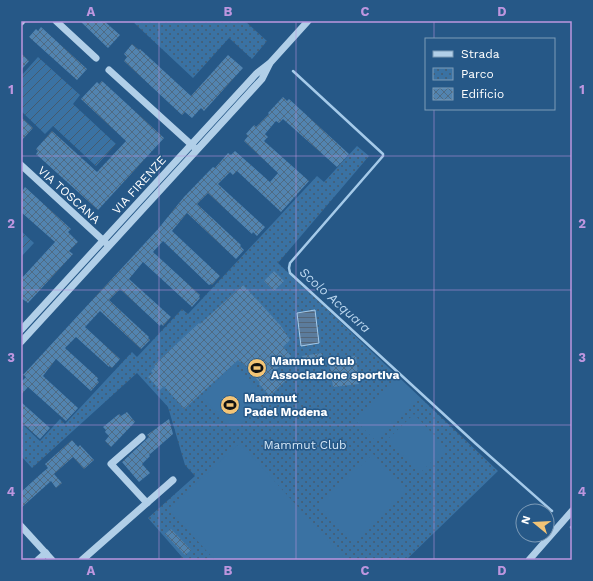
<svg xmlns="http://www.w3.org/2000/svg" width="593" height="581" font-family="'Work Sans',sans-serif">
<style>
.park{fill:url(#park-dots)}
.garden{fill:url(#garden-furrows)}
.pitch{fill:#3a72a3}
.water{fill:url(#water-rules);stroke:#a5cae9}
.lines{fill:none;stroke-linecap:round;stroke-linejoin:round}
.stream{stroke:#a5cae9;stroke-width:2.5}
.building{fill:url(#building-cross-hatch)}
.minor{stroke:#b1cfe8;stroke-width:7}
.grid{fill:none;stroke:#bd96df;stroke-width:1;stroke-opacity:0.55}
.labels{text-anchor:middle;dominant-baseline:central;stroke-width:3;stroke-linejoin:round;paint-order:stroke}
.street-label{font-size:12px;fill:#fff;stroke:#265887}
.poi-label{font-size:12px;font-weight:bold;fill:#fff;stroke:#265887;text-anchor:start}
.park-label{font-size:12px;fill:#d5e7f7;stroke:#265887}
.water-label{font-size:13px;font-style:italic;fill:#bdd8f0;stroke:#265887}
.neatline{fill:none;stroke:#bd96df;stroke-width:1.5}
.grid-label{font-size:13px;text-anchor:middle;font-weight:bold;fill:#bd96df}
</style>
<defs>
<pattern id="park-dots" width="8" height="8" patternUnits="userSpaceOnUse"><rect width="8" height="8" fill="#3a72a3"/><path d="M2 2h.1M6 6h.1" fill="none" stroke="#455b6f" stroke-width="1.8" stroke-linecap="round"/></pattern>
<pattern id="garden-furrows" width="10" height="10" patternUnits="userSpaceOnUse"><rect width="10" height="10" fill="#3a72a3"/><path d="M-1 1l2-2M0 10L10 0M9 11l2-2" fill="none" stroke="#455b6f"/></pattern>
<pattern id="water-rules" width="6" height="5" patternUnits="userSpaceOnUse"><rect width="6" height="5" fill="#5b7c9d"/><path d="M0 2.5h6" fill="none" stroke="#546679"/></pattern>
<pattern id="building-cross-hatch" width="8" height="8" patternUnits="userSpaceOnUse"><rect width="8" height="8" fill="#5284b0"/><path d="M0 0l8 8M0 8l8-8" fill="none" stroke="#4f6b83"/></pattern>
</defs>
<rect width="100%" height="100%" fill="#265887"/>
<g class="park">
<polygon points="132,21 245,21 267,41 252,59 229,38 193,78"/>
<polygon points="357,146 369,156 278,263 498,471 406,560 178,560 182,557 148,518 195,476 185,465 168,407 137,373 32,468 21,456 21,423 40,441 60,419 65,424 132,352 137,357 182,309 188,314 317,176 324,182"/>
</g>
<g class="garden">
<polygon points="38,57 80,95 73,104 116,144 96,166 53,126 45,134 21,111 21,76"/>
<polygon points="21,231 34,243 21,257"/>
</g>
<g class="pitch">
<polygon points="235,365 267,400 233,431 201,396"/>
<polygon points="398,378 417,398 375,440 355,420"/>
<polygon points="414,414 446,448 420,473 388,439"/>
<polygon points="240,443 346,560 215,560 168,509"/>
<polygon points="373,454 407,490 353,541 319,505"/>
</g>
<polygon class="water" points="315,310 319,343 301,346 297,313"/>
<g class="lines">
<g class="stream">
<polyline points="293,71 383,154 383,156 290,263 289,268 290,273 475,443 552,511"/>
<polyline points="571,527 572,529"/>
</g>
</g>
<g class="building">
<polygon points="80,21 104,21 120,35 108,48"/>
<polygon points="41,27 87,69 77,80 29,37 36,29 38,31"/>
<polygon points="132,44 139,50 140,49 191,96 228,55 243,68 204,111 201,108 192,118 185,112 182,115 124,61 127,57 124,54"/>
<polygon points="21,53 29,61 21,70"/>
<polygon points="102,81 164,138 98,210 36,154 38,151 36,149 52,131 97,172 126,141 81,99 97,82 99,84"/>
<polygon points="283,97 287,101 289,99 349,154 342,162 337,167 283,119 279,123 276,121 265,134 268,137 264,141 309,181 281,212 237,171 233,175 230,172 218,184 265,227 257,236 253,232 252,234 208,193 197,204 241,245 240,246 244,250 236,259 187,213 172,231 220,276 212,285 211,284 209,285 163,241 153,252 200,295 199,297 200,298 192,307 143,262 129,279 171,317 163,326 161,324 160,326 120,289 109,300 149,337 148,338 150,340 141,349 100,311 85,327 120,359 112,368 109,366 109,367 76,337 65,348 98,378 97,380 99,382 91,391 56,359 43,376 78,408 66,421 28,387 21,395 21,382 26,377 23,375 158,229 184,197 213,167 215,168 228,153 231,155 235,151 270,182 278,173 244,141 248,136 246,134 254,125 256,127 269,114 268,113"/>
<polygon points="21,117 33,128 21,141"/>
<polygon points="25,187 71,229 68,232 78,242 69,251 73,254 28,303 21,298 21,279 55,242 21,212 21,193"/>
<polygon points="274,271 284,281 274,291 264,281"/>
<polygon points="243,285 281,326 290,340 283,347 291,356 276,370 286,380 270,396 259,384 260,383 241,361 240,362 238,360 184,409 164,386 160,390 148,377 153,373 151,371 155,367 154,365 199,323 200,324"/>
<polygon points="322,353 323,361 304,363 302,356"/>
<polygon points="356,356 359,384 333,387 329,360"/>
<polygon points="21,402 50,428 40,439 21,422"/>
<polygon points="127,412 135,422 111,447 105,441 109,436 105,432 106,430 103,427 119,414 121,416"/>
<polygon points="169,419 173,434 149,455 150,456 142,464 150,473 139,482 122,462 149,437 147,435"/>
<polygon points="72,440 78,447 80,445 94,460 84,469 73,457 54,474 62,483 56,488 51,481 21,508 21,492 43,472 48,468 45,464"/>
<polygon points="171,529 191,550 185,555 165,534"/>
</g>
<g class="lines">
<g class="minor">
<polyline points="56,21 96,58"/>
<polyline points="21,22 22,21"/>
<polyline points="109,70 195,148"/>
<polyline points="21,165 106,243"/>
<polyline points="21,330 256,74 270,63 308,21"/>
<polyline points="21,342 262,79 269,65"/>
<polyline points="142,437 111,464 147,503"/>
<polyline points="21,526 52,560"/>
<polyline points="38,560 46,553"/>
<polyline points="82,560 173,480"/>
<polyline points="529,560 572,511"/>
</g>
</g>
<path class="grid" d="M159 21V560M296 21V560M434 21V39M434 109V560M21 156H572M21 290H572M21 425H572"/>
<defs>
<g id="stadium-disc" transform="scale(1)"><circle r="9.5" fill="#f2c476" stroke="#265887"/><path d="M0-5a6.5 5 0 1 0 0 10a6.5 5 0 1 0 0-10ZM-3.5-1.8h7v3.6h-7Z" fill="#111"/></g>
</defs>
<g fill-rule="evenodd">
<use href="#stadium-disc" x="257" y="368"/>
<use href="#stadium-disc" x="230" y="405"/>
</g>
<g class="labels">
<g class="street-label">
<text transform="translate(139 185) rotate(-48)">VIA FIRENZE</text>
<text transform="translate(69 195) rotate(42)">VIA TOSCANA</text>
</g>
<g class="poi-label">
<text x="271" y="361">Mammut Club<tspan x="271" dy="14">Associazione sportiva</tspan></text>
<text x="244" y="398">Mammut<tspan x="244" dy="14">Padel Modena</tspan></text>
</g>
<g class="park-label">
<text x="305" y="445">Mammut Club</text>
</g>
<g class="water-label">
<text transform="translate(335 300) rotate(42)">Scolo Acquara</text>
</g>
</g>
<rect width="593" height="581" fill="none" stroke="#265887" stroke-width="44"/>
<rect x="425" y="38" width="130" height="72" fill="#265887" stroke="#7d9bb7"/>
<rect x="433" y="51" width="20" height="6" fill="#b1cfe8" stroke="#7d9bb7"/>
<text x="461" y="58" font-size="12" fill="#ffffff">Strada</text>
<rect x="433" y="68" width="20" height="12" fill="url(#park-dots)" stroke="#7d9bb7"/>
<text x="461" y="78" font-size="12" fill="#ffffff">Parco</text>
<rect x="433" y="88" width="20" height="12" fill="url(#building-cross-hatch)" stroke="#7d9bb7"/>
<text x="461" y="98" font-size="12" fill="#ffffff">Edificio</text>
<g transform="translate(535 523) rotate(288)"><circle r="19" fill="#265887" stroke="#7d9bb7"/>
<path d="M0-3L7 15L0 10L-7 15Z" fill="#f2c476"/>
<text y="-6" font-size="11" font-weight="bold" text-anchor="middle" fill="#ffffff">N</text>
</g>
<rect x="22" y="22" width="549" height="537" class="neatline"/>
<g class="grid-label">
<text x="91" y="16">A</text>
<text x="228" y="16">B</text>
<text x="365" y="16">C</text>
<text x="502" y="16">D</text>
<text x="11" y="94">1</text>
<text x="582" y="94">1</text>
<text x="11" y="228">2</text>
<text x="582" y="228">2</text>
<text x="11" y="362">3</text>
<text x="582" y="362">3</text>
<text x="11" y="496">4</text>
<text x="582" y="496">4</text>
<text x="91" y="575">A</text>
<text x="228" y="575">B</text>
<text x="365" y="575">C</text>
<text x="502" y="575">D</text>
</g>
</svg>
